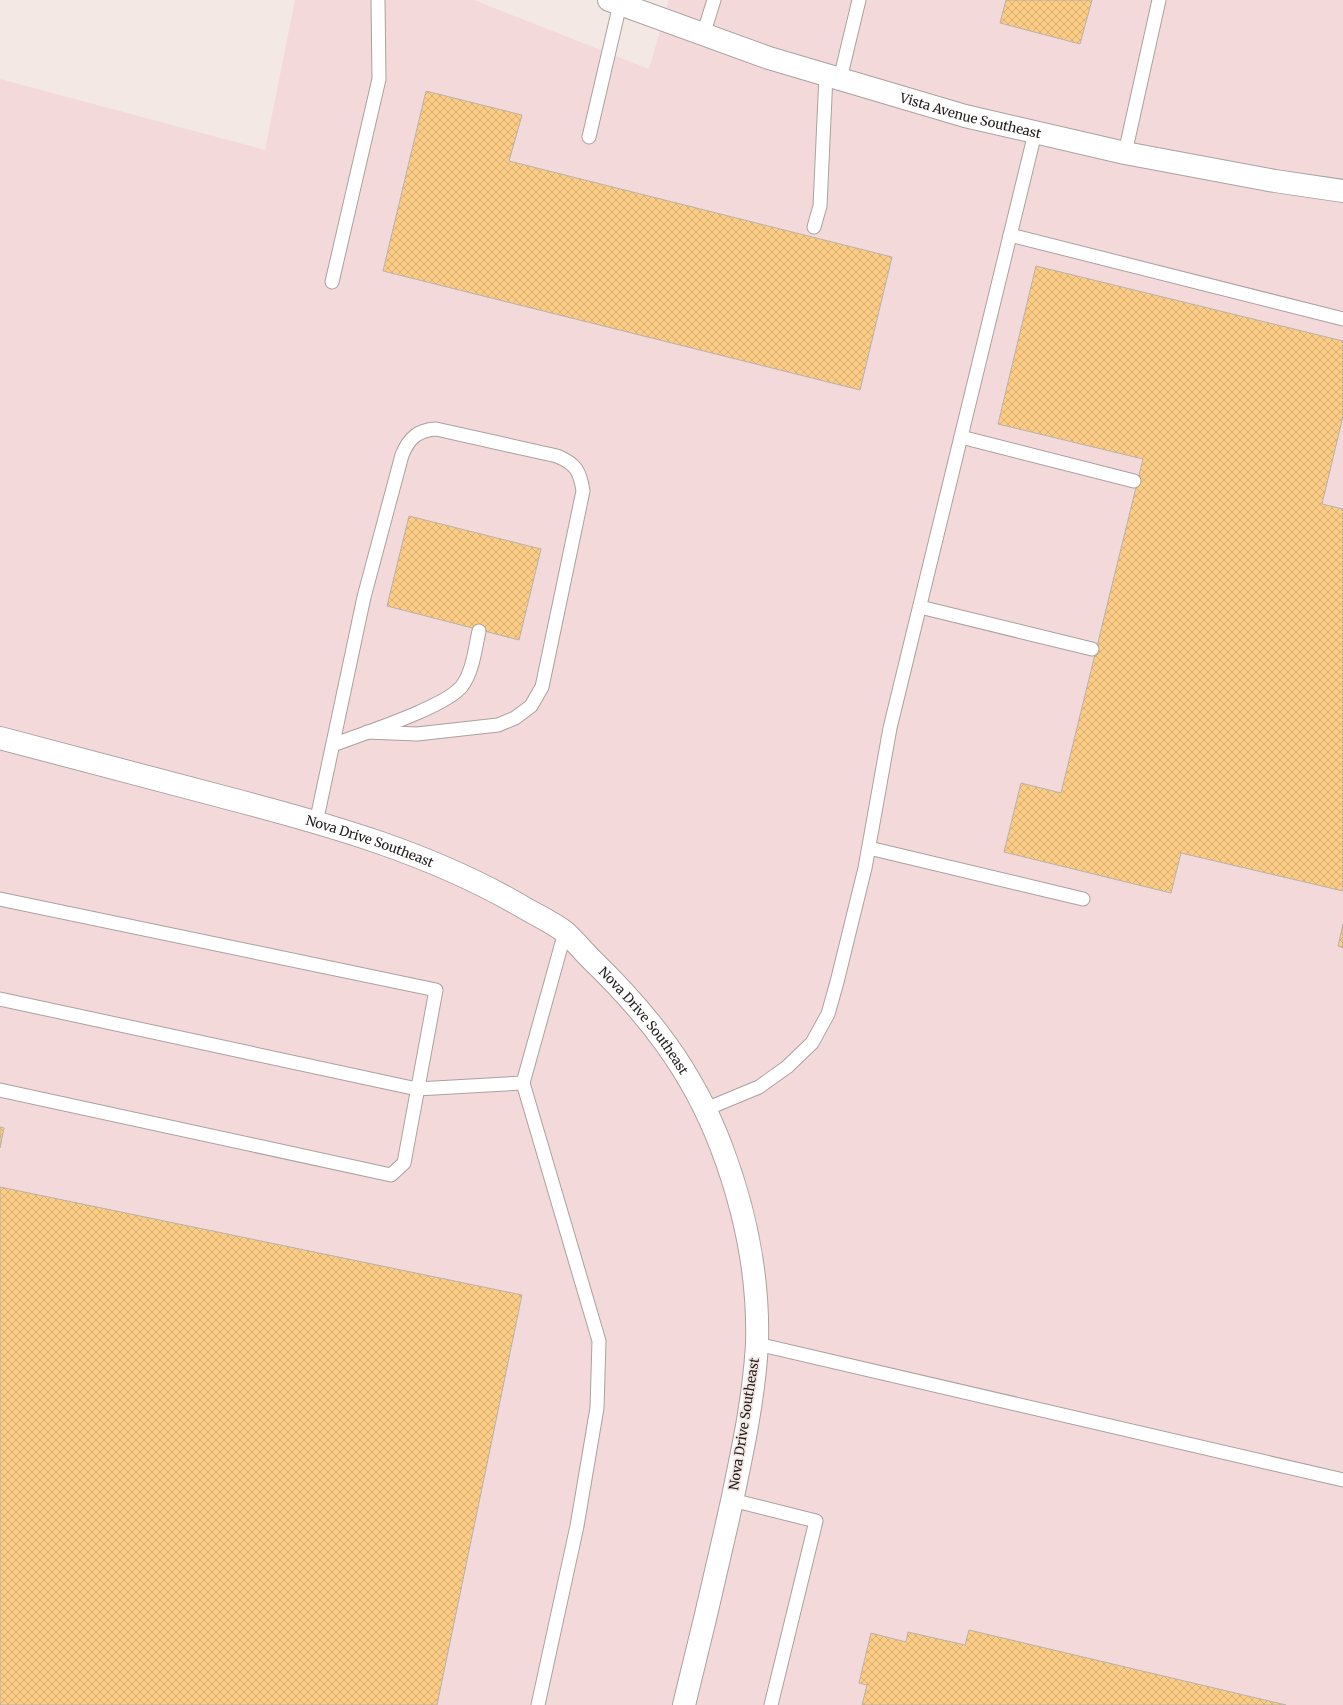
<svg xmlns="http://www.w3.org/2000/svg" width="1343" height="1705" font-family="Merriweather,serif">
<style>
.industrial{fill:#f4d9db}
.building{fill:url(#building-cross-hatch);stroke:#b8b3ab}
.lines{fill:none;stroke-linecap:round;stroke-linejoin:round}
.lane-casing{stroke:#aba19d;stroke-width:15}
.street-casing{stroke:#aba19d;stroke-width:24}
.lane{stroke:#fff;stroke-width:13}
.street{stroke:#fff;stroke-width:22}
.labels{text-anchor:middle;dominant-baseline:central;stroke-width:3.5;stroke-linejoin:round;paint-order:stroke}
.street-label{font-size:13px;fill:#201c1b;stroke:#f3e8e3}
</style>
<defs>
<pattern id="building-cross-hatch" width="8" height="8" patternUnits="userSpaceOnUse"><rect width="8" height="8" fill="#fbcc86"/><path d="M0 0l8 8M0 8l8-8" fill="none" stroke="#d7af73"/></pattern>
</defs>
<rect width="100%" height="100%" fill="#f3e8e3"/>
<polygon class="industrial" points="295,0 474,0 649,69 669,0 1343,0 1343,1705 0,1705 0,79 265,150"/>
<g class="building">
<polygon points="1006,0 1092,0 1080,44 1000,23"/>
<polygon points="426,91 522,115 509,161 892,257 860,390 383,271"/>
<polygon points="1036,266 1343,341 1343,416 1322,504 1343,509 1343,891 1181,853 1171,893 1004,852 1021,783 1061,793 1143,459 998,424"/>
<polygon points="409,516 541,549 519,640 387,606"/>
<polygon points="1343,924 1343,948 1338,946"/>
<polygon points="0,1127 4,1128 0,1148"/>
<polygon points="0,1187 522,1295 437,1705 0,1705"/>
<polygon points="969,1630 1286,1705 862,1705 867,1685 859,1683 871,1633 906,1642 908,1632 965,1645"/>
</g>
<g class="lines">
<g class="lane-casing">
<g id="lane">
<polyline points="703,35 714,0"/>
<polyline points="840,79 859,0"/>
<polyline points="589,137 620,4"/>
<polyline points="1125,153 1159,0"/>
<polyline points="814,227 820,206 826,75"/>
<polyline points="1010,235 1343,319"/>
<polyline points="332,282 379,79 378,0"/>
<polyline points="961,437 1134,481"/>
<polyline points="920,607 1092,649"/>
<path d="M333 745C361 734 446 707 462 686 473 671 475 649 479 631"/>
<path d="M316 823 364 597 402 455C409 438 418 430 436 429L557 456C576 464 580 471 583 491L542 687 531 706 515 718 498 725 417 734 367 732"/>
<polyline points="869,848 1083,899"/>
<polyline points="0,899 436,990 404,1163 391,1175 0,1090"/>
<polyline points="0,999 417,1089 523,1083 565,932"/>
<polyline points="523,1083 599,1341 597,1408 577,1526 538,1705"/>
<polyline points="706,1109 759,1087 787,1067 812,1043 828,1014 837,982 865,868 890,728 1035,133"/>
<polyline points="757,1344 1343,1480"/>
<polyline points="732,1500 816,1521 771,1705"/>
</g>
</g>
<g class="street-casing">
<g id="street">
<path id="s1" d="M609 0 769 58 965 116 1125 153 1275 181 1343 191"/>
<path id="s2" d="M0 738C77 758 154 778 231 799 331 825 432 854 521 906 536 915 552 922 565 932 574 940 582 950 590 958 648 1014 692 1070 721 1146 745 1209 759 1276 757 1344 754 1397 743 1449 732 1501 717 1569 701 1637 684 1705"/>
</g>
</g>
<use href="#lane" class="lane"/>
<use href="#street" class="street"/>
</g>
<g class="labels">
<g class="street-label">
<text stroke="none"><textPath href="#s1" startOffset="380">Vista Avenue Southeast</textPath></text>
<text stroke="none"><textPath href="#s2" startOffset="384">Nova Drive Southeast</textPath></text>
<text stroke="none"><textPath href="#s2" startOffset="719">Nova Drive Southeast</textPath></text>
<text transform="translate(744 1424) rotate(-81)">Nova Drive Southeast</text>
</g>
</g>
</svg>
